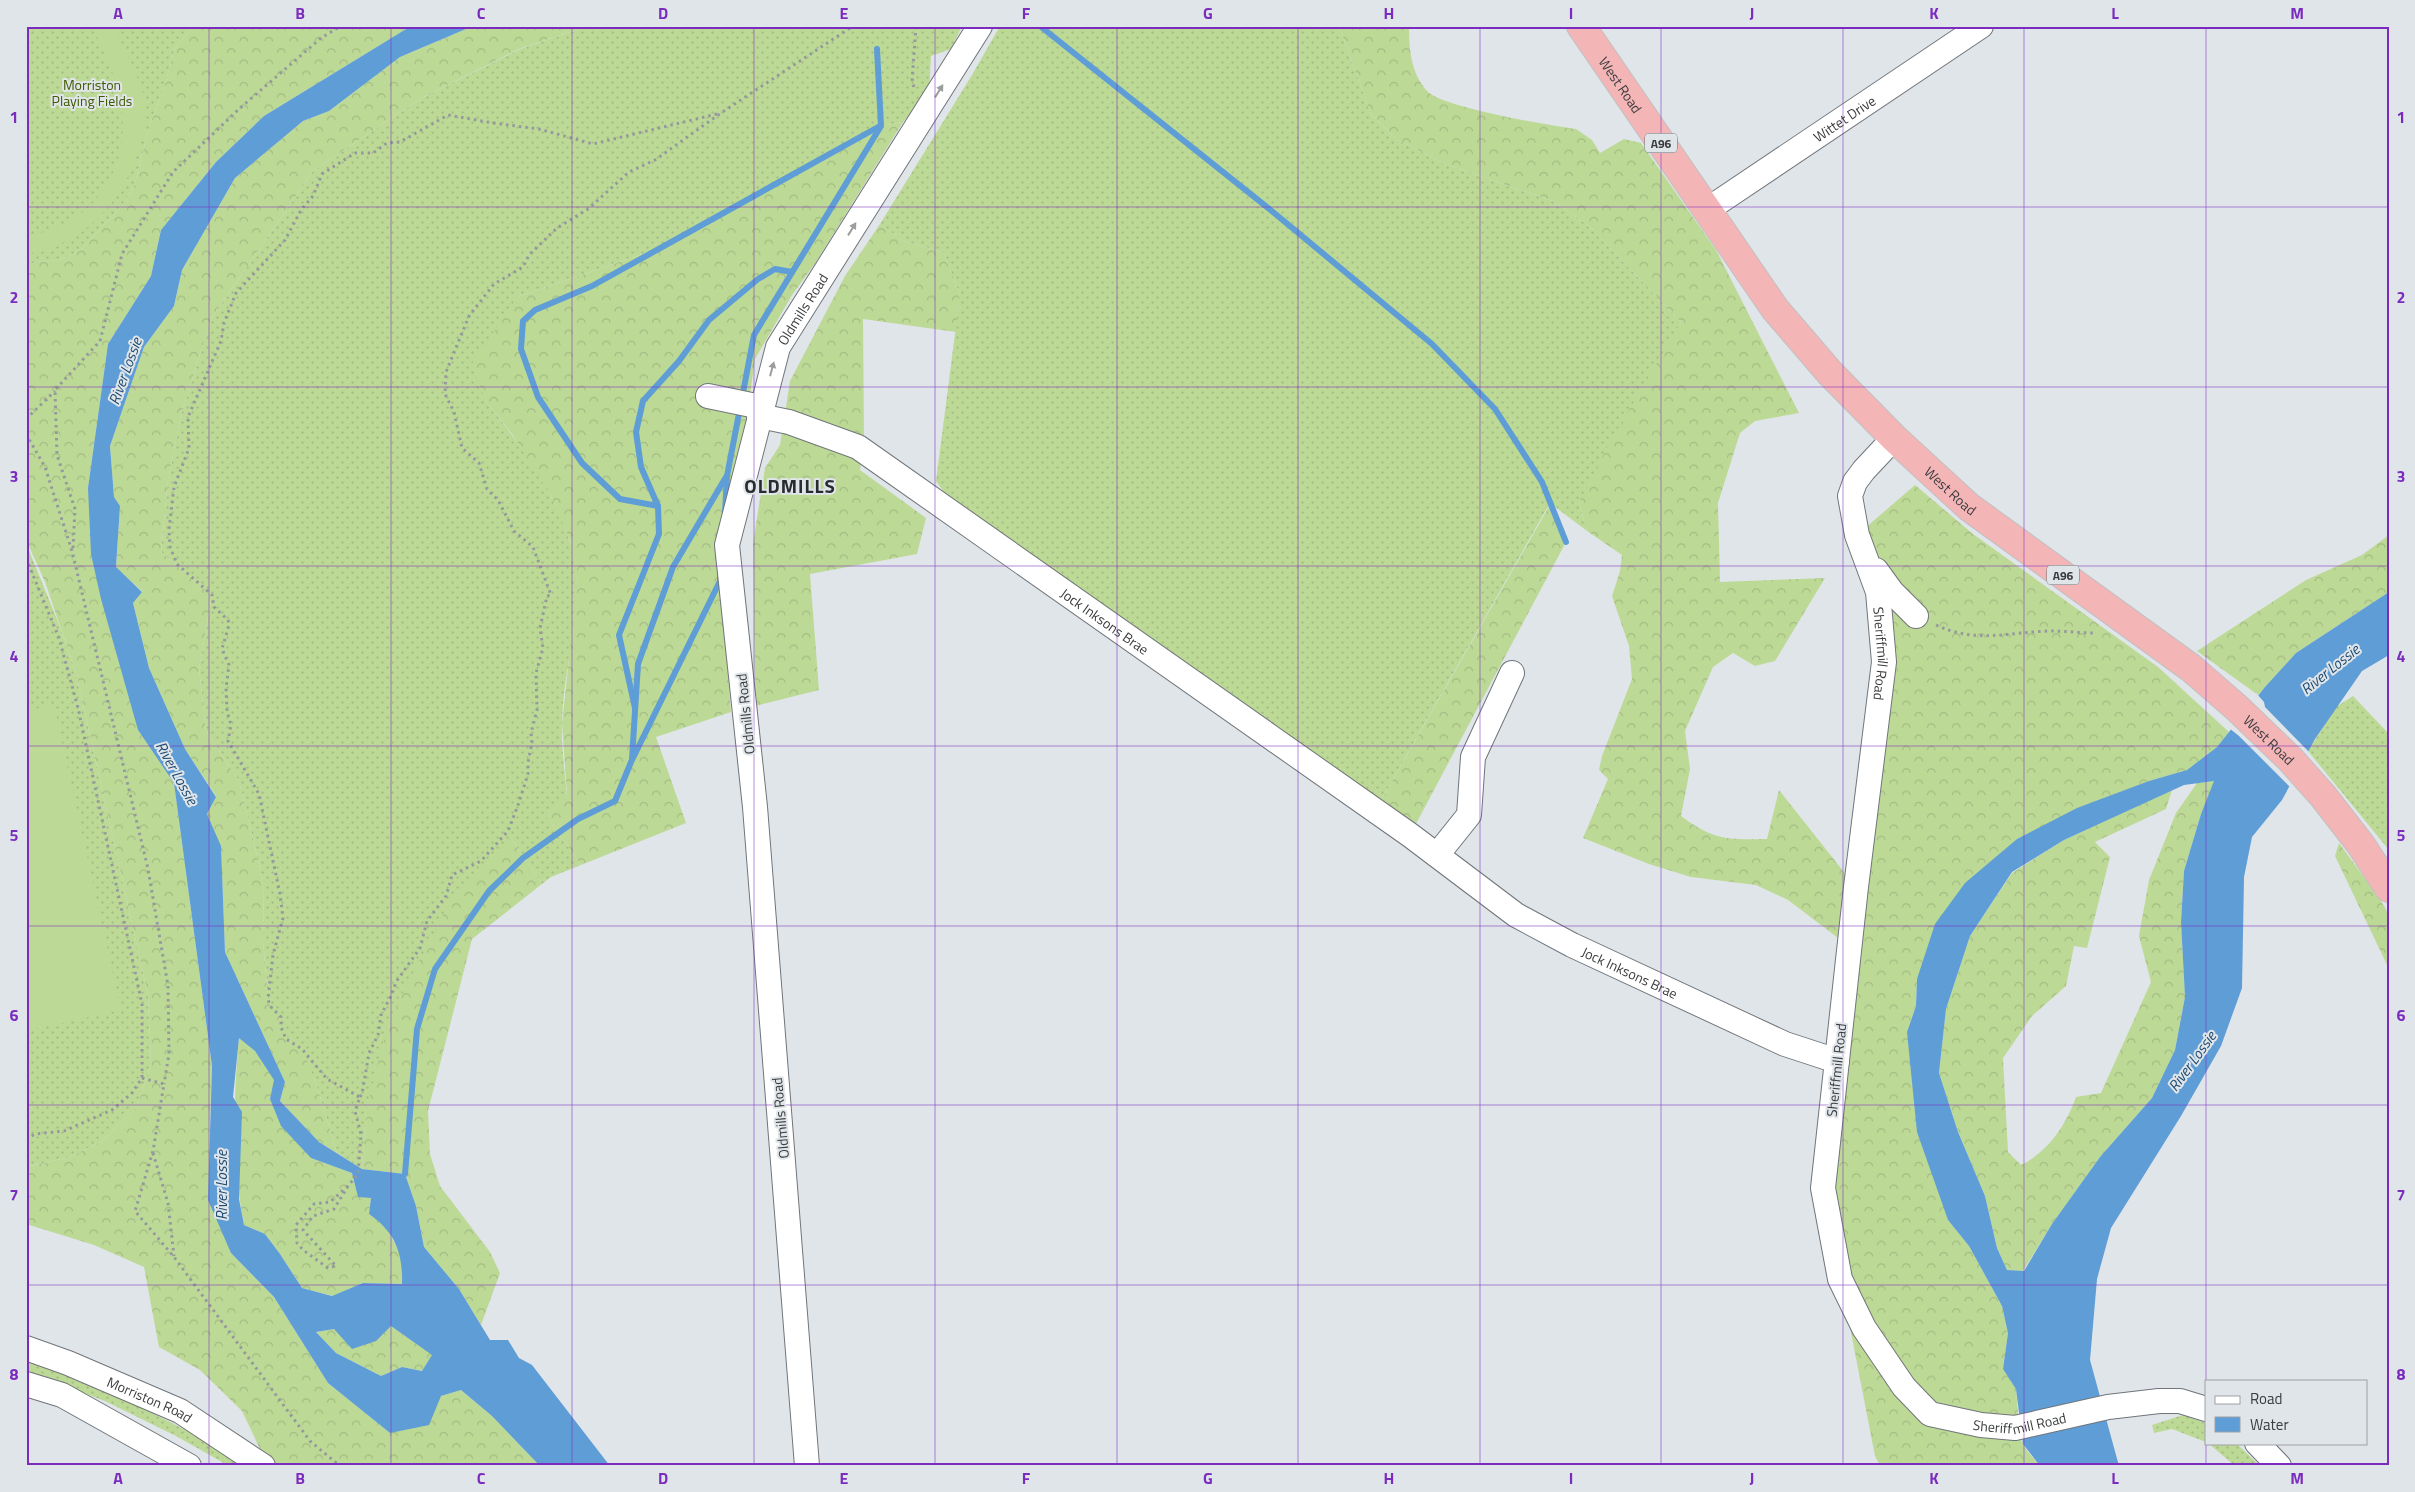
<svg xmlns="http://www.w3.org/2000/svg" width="2415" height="1492" font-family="'Titillium Web',sans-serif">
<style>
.grass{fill:url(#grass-dots)}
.forest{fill:url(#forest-crowns)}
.garden{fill:#bdd996}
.water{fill:#5e9dd6;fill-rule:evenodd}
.pier{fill:#e0e5ea}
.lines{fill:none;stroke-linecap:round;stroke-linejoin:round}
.stream{stroke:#5e9dd6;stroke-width:6}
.minor-casing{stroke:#70757a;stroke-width:26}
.highway-casing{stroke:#c0c1c1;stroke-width:30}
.path{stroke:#95999d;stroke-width:3;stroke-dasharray:2.5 4;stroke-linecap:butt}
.minor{stroke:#fff;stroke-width:24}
.highway{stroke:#f4b5b7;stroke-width:28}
.oneway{fill:#9c9e9e}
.grid{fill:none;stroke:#7b2cbf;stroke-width:1;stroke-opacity:0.55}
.labels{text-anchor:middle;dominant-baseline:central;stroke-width:4;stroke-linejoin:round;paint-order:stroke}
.shield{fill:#e0e5ea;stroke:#6c6f72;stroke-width:1}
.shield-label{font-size:12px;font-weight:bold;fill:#3a3c3e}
.park-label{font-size:14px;fill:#405a02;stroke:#e0e5ea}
.street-label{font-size:14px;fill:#3a3c3e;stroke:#e0e5ea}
.water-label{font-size:15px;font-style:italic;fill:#1d4b71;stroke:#e0e5ea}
.district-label{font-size:19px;font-weight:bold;letter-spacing:1px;fill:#282c30;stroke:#e0e5ea}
.neatline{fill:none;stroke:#7b2cbf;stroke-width:2}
.grid-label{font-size:16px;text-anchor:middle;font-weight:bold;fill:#7b2cbf}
</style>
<defs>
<pattern id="grass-dots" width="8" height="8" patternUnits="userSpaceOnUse" patternTransform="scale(1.25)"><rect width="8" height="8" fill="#bdd996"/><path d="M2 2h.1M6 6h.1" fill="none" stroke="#a3bb82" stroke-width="1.8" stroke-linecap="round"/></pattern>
<pattern id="forest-crowns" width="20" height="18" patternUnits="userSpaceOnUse" patternTransform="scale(1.25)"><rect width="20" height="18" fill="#bdd996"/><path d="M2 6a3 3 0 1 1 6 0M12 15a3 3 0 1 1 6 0" fill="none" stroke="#a3bb82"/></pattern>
</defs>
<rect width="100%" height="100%" fill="#e0e5ea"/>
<g class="grass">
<polygon points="26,26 194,26 175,48 164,88 150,124 134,187 122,206 81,250 67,257 51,261 36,262 26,266"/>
<path d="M588 26H962L951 49 931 56 929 93 903 122 881 126 660 248 517 297 485 400C523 447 577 521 577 584 577 630 563 677 562 723 561 747 565 772 567 796L547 817 581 865 551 877 542 884 511 838 366 1111 362 1169 337 1153 315 1080 286 1039 268 999 263 939 264 885 239 781 206 731 199 669 212 595 161 552 168 480 181 415 211 319 313 171 420 99 520 49Z"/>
<polygon points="1000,26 1339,26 1371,114 1396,139 1445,164 1553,201 1588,225 1681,322 1579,502 1587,531 1550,503 1375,811 965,522 936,481 960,295 943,252 903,241 880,224 972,75"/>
<polygon points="26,543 59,624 76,673 148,995 151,1064 137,1107 102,1141 70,1157 26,1167"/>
<polygon points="2353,696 2389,734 2389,850 2308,751 2336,707"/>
<path d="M26 1360C104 1389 178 1422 248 1466H229L176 1436 107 1402 26 1370Z"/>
<polygon points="2183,1415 2206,1423 2206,1442 2172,1429 2154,1433 2152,1425"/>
<polygon points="2208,1443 2236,1443 2260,1466 2235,1466"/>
</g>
<g class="forest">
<polygon points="194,26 411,26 264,116 216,162 161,230 151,276 108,344 88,488 138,730 174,782 212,1066 209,1147 231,1253 274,1297 328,1383 390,1433 441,1396 461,1390 492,1416 540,1466 268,1466 242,1411 200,1370 159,1347 144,1267 94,1245 26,1224 26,1167 70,1157 102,1141 137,1107 151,1064 148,995 76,673 45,582 26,540 26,266 36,262 51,261 67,257 81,250 122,206 134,187 150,124 164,88 175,48"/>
<polygon points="473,26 588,26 519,49 420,99 313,171 211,319 181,415 168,480 161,552 212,595 199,669 206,731 239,781 264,885 263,939 268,999 271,1006 281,1017 284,1034 302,1049 315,1080 337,1153 319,1142 280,1101 285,1082 225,952 221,847 207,814 216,796 185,749 149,668 133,603 142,591 116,568 120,506 114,497 110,446 144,347 174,306 182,270 235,178 303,121 329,111 400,57"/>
<path d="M1339 26H1409C1409 50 1411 73 1427 91 1441 107 1551 126 1576 129L1592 140 1600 153 1624 139 1641 143 1716 250 1799 413 1755 421 1740 433 1718 503 1720 582 1825 578 1775 661 1755 666 1733 653 1713 667 1685 731 1690 769 1681 816C1713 840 1728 840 1767 839L1779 790 1855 886 1884 662 1857 535 1915 485 1973 534 2158 667 2229 732 2217 747 2187 770 2149 781 2017 839 1999 856 1917 979 1916 1006 1907 1032 1948 1220 1969 1246 2002 1306 2008 1333 2003 1369 2016 1388 2020 1438 2028 1452 2040 1466H1880L1875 1456 1823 1188 1850 947 1788 900 1756 885 1691 877 1649 864 1583 838 1608 779 1599 770 1602 756 1632 679 1629 646 1612 596 1620 571 1622 555 1587 531 1579 502 1610 442 1681 322 1588 225 1553 201 1445 164 1396 139 1371 114Z"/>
<polygon points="903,122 816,262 792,295 755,359 722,595 731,712 656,737 686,823 581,865 547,817 567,795 562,724 577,583 570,540 551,496 512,434 485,400 472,364 517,297 660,248 881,126"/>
<polygon points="880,224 903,241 943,252 960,295 956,332 863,319 864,442 860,470 926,518 917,554 810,574 819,690 755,706 753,543 765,468 780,445 790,381 845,276"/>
<polygon points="1551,503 1566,542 1410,835 1375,811"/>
<polygon points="2389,535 2389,592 2296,653 2258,695 2197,651 2306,580 2362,555"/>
<path d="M2215 781 2201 814 2184 871 2181 922 2185 997 2175 1050 2152 1098 2100 1157 2052 1224 2023 1271 2007 1270 1997 1248 1985 1196 1958 1132 1939 1073 1946 1009 1970 936 2012 873 2064 840 2172 790 2166 809 2095 842 2110 857 2087 948 2074 946 2066 986 2032 1016 2003 1058 2008 1152 2021 1165C2048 1152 2066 1125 2076 1097L2101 1093 2151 982 2139 936 2149 880 2176 813 2197 783Z"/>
<polygon points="511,838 542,884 472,939 428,1111 430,1154 440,1186 490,1252 500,1273 481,1325 459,1289 424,1247 416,1206 405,1174 362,1169 366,1111 388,1022 449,903"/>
<polygon points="2339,843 2380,899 2389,915 2389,969 2335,856"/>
<path d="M239 1037 255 1051 275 1080 270 1099 311 1158 352 1173 358 1196 371 1198 369 1214 385 1225 402 1257V1284L363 1283 333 1296 302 1288 280 1254 265 1234 244 1225C232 1164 233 1100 239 1037Z"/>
<polygon points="391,1326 433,1355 422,1371 402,1367 381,1376 336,1353 316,1332 333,1329 376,1340"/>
</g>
<g class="garden">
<path d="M92 26H113C125 52 142 79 146 107 148 120 144 133 140 145 125 200 85 245 26 254V235C44 235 61 225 76 217 89 209 99 197 107 184 139 132 117 76 92 26Z"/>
<polygon points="54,705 121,1010 26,1031 26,711"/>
</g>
<g class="water">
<path d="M411 26H473L400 57 329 111 303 121 235 178 182 270 174 306 144 347 110 446 114 497 120 506 116 567 142 592 133 603 149 668 185 749 216 797 207 814 221 846 225 952 285 1082 280 1101 319 1142 362 1169 405 1174 416 1206 424 1247 459 1289 490 1340H508L519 1358 532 1365 610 1466H540L492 1416 461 1390 441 1396 429 1425 390 1433 328 1383 274 1297 231 1253 208 1200 212 1066 174 783 138 730 101 599 91 554 88 488 108 344 151 276 161 230 216 162 264 116ZM239 1038 255 1051 274 1080 270 1099 281 1126 311 1158 352 1173 358 1197 371 1198 369 1214C395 1232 403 1253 402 1284L363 1283 332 1296 302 1288 280 1254 265 1234 244 1225 239 1199 242 1112 233 1097ZM391 1326 432 1355 422 1371 402 1367 381 1376 336 1353 316 1332 334 1329 352 1349 376 1341Z"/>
<path d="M2389 592V655L2362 671 2315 739 2282 800 2252 837 2244 877 2242 988 2221 1046 2181 1116 2111 1228 2097 1279 2090 1360 2119 1466H2040L2023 1444 2016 1389 2003 1369 2008 1333 2002 1306 1969 1246 1948 1220 1917 1132 1907 1032 1916 1006 1917 979 1935 924 1965 883 2017 839 2077 808 2149 781 2187 770 2217 747 2265 687 2296 653ZM2214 781 2201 814 2184 871 2181 922 2185 997 2175 1050 2152 1098 2100 1157 2052 1224 2024 1271 2007 1270 1997 1248 1985 1196 1958 1132 1939 1073 1946 1009 1970 936 2012 872 2064 840 2184 785Z"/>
</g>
<polygon class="pier" points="2256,693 2264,702 2265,707 2310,753 2291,788 2239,736 2229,728"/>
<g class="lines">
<g class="stream">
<polyline points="1040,26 1273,212 1432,344 1495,409 1542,482 1566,542"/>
<polyline points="658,506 620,499 582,463 538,397 521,349 523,321 535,310 592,286 880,126"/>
<polyline points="725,512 727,476 754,335 881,126 877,49"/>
<polyline points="635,708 619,635 659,534 658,506 641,467 636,432 643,401 679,361 709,320 758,279 775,269 792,272"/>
<polyline points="632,759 638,664 673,567 726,477"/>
<polyline points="405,1174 417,1029 435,969 489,891 523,858 578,819 615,801 631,762 720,581 720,575"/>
</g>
<g class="minor-casing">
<g id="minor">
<path id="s1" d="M1707 210 1981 26"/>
<polyline points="708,396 761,407"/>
<path id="s2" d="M759 416 789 422 858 447 1410 835 1516 915 1572 945 1785 1044 1837 1061"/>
<path id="s3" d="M1894 438 1864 470 1855 482 1850 496 1857 535 1878 592 1884 662 1856 887 1823 1188 1840 1279 1864 1328 1904 1387 1930 1414 1981 1425 2015 1428 2108 1407 2159 1401H2180L2206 1409"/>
<polyline points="1876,570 1892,592 1916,616"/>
<polyline points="1437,855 1469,815 1473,757 1512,673"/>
<path id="s4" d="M26 1348 68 1363 180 1411 263 1466"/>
<polyline points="26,1384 62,1395 189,1466"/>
<polyline points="2257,1443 2279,1466"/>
<path id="s5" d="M807 1466 755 807 727 545 778 347 980 26"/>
</g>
</g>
<g class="highway-casing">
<g id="highway">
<path id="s6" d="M1581 26 1775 309 1830 373 1894 438 1969 507 2191 668 2237 708 2291 760 2323 796 2361 845 2389 888"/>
</g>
</g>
<g class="path">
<polyline points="914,87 912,82 916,26"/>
<polyline points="26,419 55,391"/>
<polyline points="26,434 45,467 72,551 148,869 168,986 169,1054 164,1084"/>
<polyline points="73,548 75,509 57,455 55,390 100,341 122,254 173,172 239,109 321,38 341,26"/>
<polyline points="26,558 59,638 78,708 142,1004 142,1078 132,1093 112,1110 64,1131 35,1134 26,1139"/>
<path d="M1936 625C1976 644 2009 632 2050 631 2065 631 2081 633 2096 633"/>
<polyline points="142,1078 164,1084 153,1151 135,1211 174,1257 310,1441 340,1466"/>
<polyline points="360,1097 362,1094 369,1053 378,1035 381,1015 392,994 396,982 420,948 427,921 446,896 452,875 481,861 508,831 518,805 528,774 528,762 532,743 531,733 537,710 536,673 543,648 540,628 547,596 551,595 533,547 514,531 498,500 487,489 479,463 462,448 454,412 445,394 446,372 469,316 494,284 523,267 529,255 557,228 588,209 629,172 655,160 721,113 853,26"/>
<polyline points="153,1153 168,1203 174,1256"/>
<polyline points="348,1186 330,1202 314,1204 296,1225 297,1243 303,1250 328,1268 336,1266 303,1230 313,1216 334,1209 348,1186 358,1174 361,1134 355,1111 360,1097 327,1079 302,1049 286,1039 281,1027 281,1017 270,1006 268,999 273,955 283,918 280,894 259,794 228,741 231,725 227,711 226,688 229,665 222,649 229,625 228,620 214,607 212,595 177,564 170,547 169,529 174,487 189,448 188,417 221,341 224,323 236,293 285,240 301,210 313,196 322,174 355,153 373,153 387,143 400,142 448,115 493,123 539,129 593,144 721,113"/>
</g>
<use href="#minor" class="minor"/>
<use href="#highway" class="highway"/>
</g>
<defs><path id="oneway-solid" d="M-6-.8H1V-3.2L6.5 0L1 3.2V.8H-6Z" transform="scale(1.25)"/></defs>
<g class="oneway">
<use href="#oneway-solid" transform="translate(939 91) rotate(-58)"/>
<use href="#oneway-solid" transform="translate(852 229) rotate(-58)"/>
<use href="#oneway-solid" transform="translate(772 369) rotate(-75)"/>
</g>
<path class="grid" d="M209 26V1466M391 26V1466M572 26V1466M754 26V1466M935 26V1466M1117 26V1466M1298 26V1466M1480 26V1466M1661 26V1466M1843 26V1466M2024 26V1466M2206 26V1466M26 207H2389M26 387H2389M26 566H2389M26 746H2389M26 926H2389M26 1105H2389M26 1285H2389"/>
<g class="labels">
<g class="shield">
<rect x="1645" y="133.5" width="32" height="19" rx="4"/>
<rect x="2047" y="565.5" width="32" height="19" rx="4"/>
</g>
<g class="shield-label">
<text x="1661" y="143">A96</text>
<text x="2063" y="575">A96</text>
</g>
<g class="park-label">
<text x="92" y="84">Morriston<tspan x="92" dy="16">Playing Fields</tspan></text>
</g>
<g class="street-label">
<text stroke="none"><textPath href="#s6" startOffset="71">West Road</textPath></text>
<text stroke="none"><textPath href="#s1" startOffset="165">Wittet Drive</textPath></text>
<text stroke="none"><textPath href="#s5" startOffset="1174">Oldmills Road</textPath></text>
<text stroke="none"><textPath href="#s6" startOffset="596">West Road</textPath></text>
<text stroke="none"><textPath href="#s2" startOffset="406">Jock Inksons Brae</textPath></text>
<text stroke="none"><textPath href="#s3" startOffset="236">Sheriffmill Road</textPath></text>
<text transform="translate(745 714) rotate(-96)">Oldmills Road</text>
<text stroke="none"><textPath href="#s6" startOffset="1001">West Road</textPath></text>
<text stroke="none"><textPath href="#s2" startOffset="1039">Jock Inksons Brae</textPath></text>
<text transform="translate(1836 1070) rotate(-84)">Sheriffmill Road</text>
<text transform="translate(780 1118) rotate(-95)">Oldmills Road</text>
<text stroke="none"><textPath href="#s4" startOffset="134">Morriston Road</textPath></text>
<text stroke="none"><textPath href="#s3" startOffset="1121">Sheriffmill Road</textPath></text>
</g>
<g class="water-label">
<text transform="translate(125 371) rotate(-70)">River Lossie</text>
<text transform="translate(2330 669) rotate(-39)">River Lossie</text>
<text transform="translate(177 773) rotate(61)">River Lossie</text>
<text transform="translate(2192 1061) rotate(-54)">River Lossie</text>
<text transform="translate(221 1185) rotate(-90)">River Lossie</text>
</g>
<g class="district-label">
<text x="790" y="485">OLDMILLS</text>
</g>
</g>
<rect width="2415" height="1492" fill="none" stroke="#e0e5ea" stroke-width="55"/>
<rect x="2205" y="1380" width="162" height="65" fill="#e0e5ea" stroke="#9ea1a5"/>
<rect x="2215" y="1396" width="25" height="8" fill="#ffffff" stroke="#9ea1a5"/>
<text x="2250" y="1404" font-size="15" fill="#3a3c3e">Road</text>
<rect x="2215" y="1417" width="25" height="15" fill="#5e9dd6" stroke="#9ea1a5"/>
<text x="2250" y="1430" font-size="15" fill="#3a3c3e">Water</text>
<rect x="28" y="28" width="2360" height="1436" class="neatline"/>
<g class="grid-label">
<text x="118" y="19">A</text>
<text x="300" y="19">B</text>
<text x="481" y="19">C</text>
<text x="663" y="19">D</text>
<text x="844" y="19">E</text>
<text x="1026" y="19">F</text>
<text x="1208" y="19">G</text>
<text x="1389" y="19">H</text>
<text x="1571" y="19">I</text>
<text x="1752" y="19">J</text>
<text x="1934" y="19">K</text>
<text x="2115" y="19">L</text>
<text x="2297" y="19">M</text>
<text x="14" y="123">1</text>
<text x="2401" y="123">1</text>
<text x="14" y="303">2</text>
<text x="2401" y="303">2</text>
<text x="14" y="482">3</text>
<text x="2401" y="482">3</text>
<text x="14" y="662">4</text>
<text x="2401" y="662">4</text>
<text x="14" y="841">5</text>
<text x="2401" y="841">5</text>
<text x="14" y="1021">6</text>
<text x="2401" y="1021">6</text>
<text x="14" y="1201">7</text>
<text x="2401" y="1201">7</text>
<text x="14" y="1380">8</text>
<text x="2401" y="1380">8</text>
<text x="118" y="1484">A</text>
<text x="300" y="1484">B</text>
<text x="481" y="1484">C</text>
<text x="663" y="1484">D</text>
<text x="844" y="1484">E</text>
<text x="1026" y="1484">F</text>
<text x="1208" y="1484">G</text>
<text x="1389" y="1484">H</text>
<text x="1571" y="1484">I</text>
<text x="1752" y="1484">J</text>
<text x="1934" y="1484">K</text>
<text x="2115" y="1484">L</text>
<text x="2297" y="1484">M</text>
</g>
</svg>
